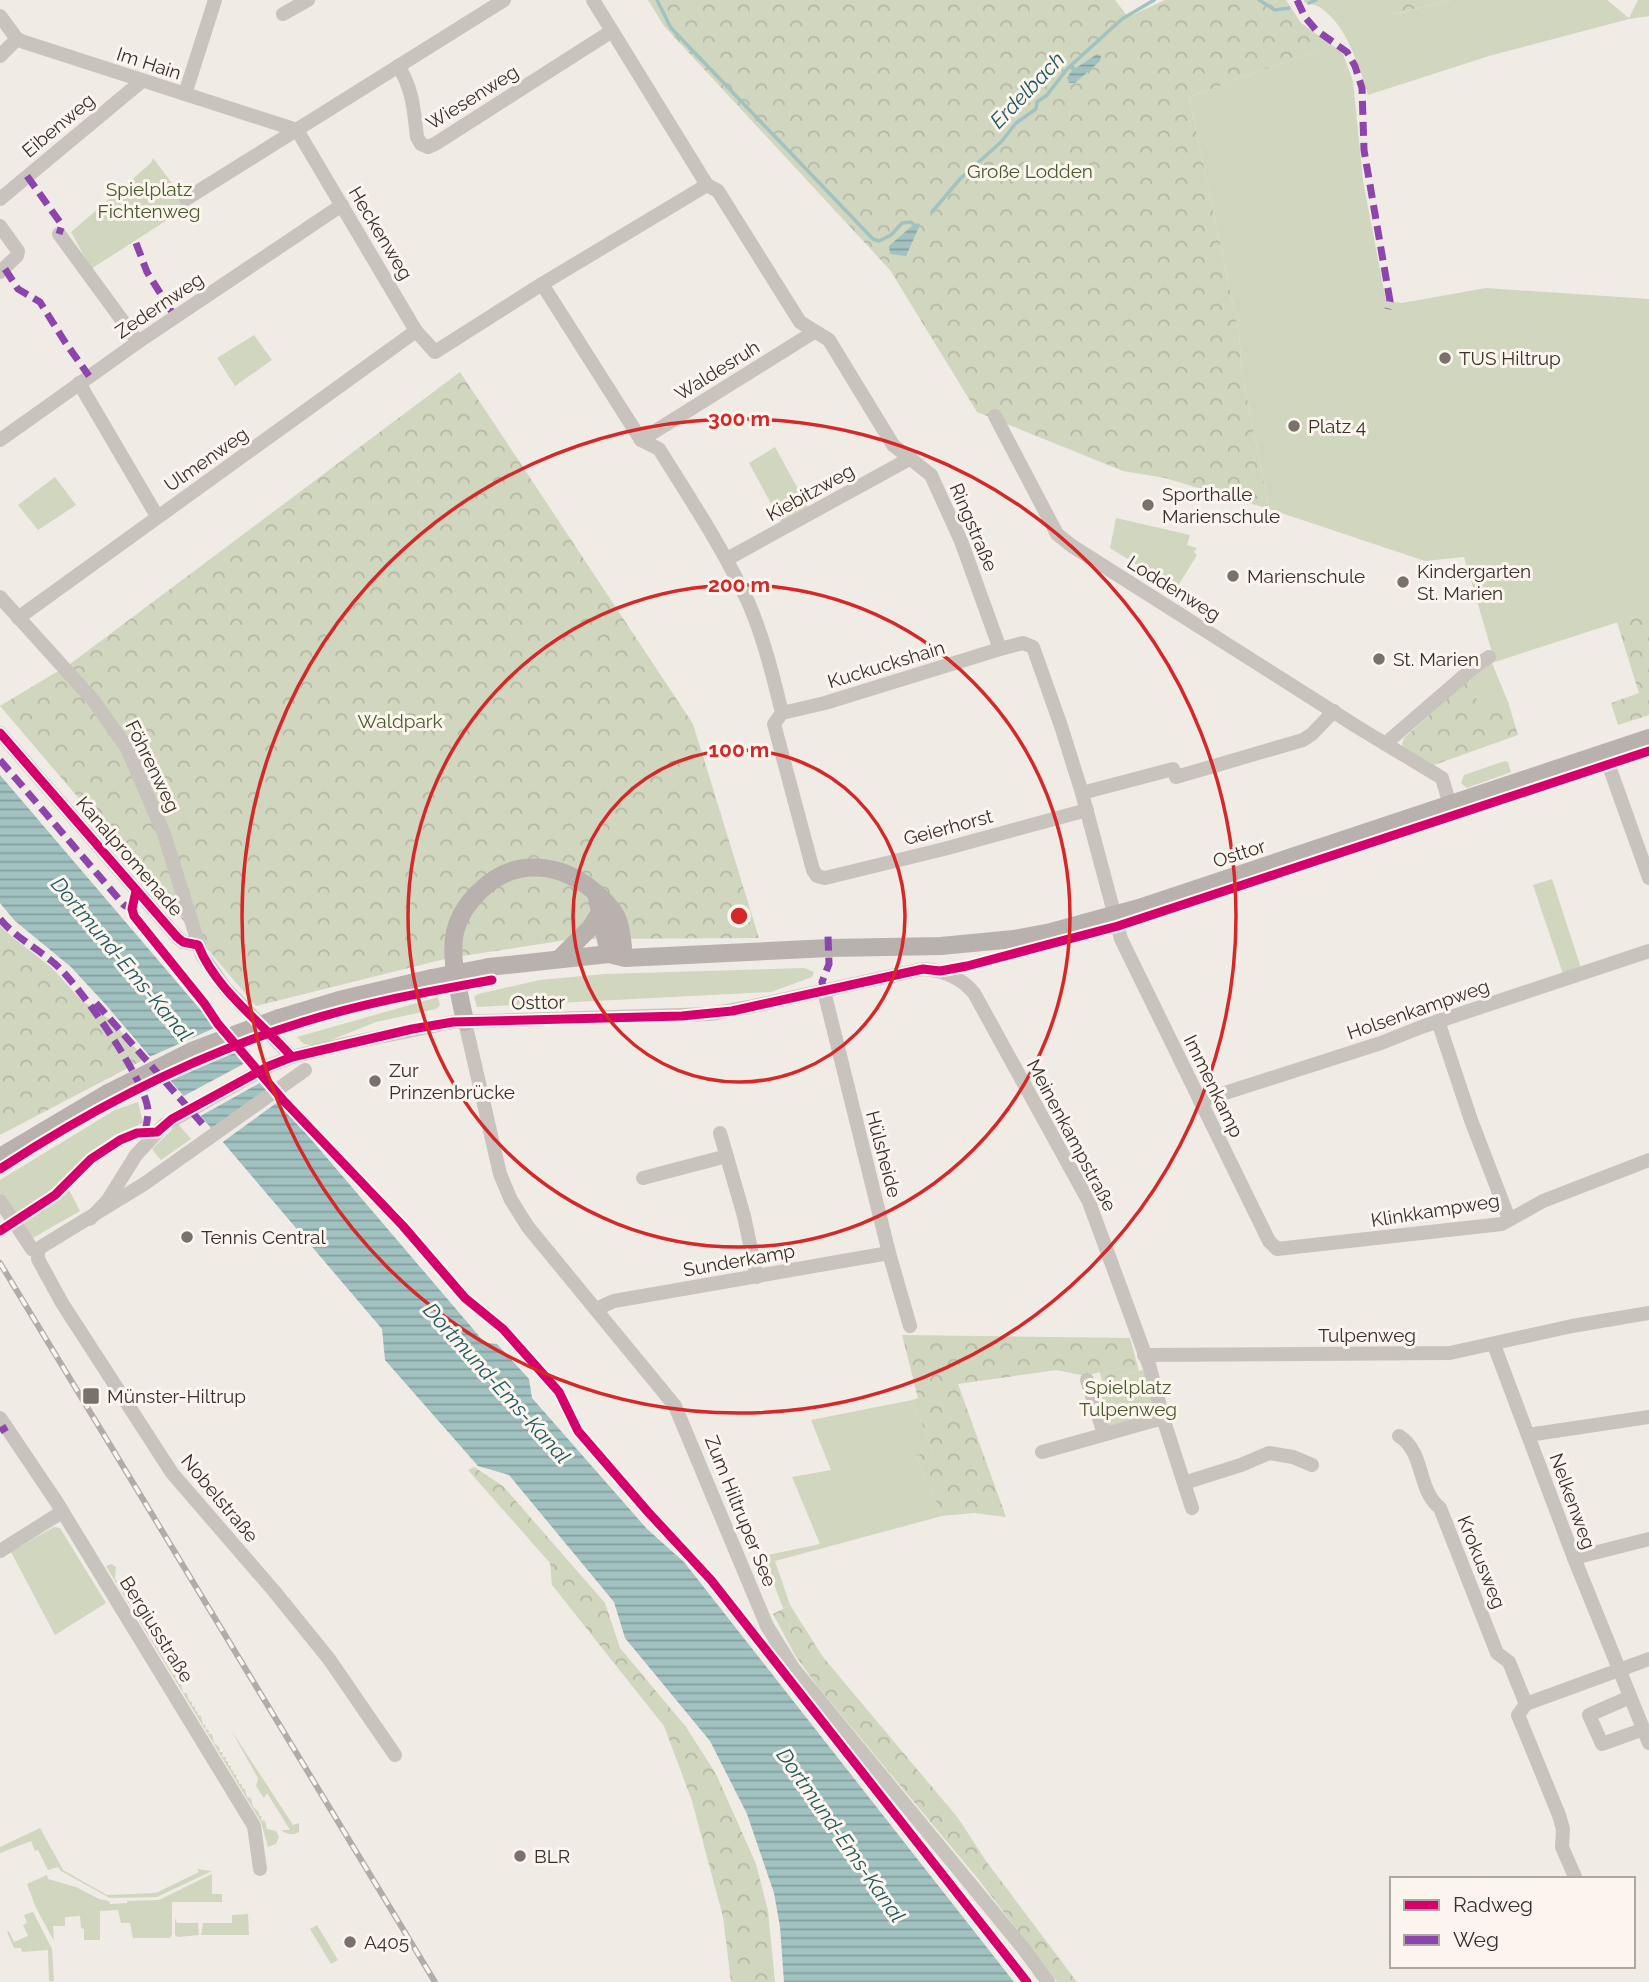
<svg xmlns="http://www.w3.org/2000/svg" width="1649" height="1982" font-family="Raleway,sans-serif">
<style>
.green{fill:#d1d6bf}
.forest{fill:url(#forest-crowns)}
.water{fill:url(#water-rules)}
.pier{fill:#f0ebe5}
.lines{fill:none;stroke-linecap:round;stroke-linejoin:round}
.stream{stroke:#a1c2c1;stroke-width:3.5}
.minor{stroke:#c9c3be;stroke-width:14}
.major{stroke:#b8b1ad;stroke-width:18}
.rail-casing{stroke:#b1aca8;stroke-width:6}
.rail{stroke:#fbf5ee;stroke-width:3.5;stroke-dasharray:10;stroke-linecap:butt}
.major-bridge{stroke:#b8b1ad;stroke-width:18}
.quiet{stroke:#8e44ad;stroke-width:7;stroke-dasharray:14 7;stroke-linecap:butt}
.cycleway-casing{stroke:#fbf5ee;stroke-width:13}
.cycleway{stroke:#d6006c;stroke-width:9}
.ring{fill:none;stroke:#d62828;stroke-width:3.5}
.poi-dot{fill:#7a716c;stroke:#fbf5ee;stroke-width:2.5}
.labels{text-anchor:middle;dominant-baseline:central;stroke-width:6;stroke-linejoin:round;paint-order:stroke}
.street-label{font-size:19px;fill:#3b302b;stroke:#fbf5ee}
.park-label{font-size:19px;fill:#4a5a2e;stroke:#fbf5ee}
.poi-label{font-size:19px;fill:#3b302b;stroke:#fbf5ee;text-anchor:start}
.water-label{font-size:21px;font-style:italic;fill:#1f5a5e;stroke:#fbf5ee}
.centre{fill:#d62828;stroke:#fbf5ee;stroke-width:3.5}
.ring-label{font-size:21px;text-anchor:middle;font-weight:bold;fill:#d62828;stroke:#fbf5ee;stroke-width:6;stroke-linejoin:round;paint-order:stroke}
</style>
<defs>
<pattern id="forest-crowns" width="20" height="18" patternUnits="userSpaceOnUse" patternTransform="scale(1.75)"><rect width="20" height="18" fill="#d1d6bf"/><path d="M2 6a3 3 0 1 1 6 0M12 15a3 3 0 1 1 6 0" fill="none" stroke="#b4b8a4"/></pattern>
<pattern id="water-rules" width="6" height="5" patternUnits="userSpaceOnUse" patternTransform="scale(1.75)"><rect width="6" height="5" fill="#a1c2c1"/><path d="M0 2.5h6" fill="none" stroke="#849e9d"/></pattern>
</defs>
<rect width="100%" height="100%" fill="#f0ebe5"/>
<g class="green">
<path d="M1304 0H1389L1395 14 1451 0H1607L1629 18 1638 0H1649V16L1629 19 1489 56 1368 95C1360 67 1346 25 1321 8 1317 5 1309 4 1305 3Z"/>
<polygon points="1332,45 1343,54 1353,81 1363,181 1386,301 1402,303 1486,288 1649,299 1649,612 1495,662 1464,557 1425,561 1269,509 1242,373 1239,333 1189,97"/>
<polygon points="153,158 189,206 91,269 71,232 151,163"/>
<polygon points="254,335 272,360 235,386 217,358"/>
<polygon points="775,447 809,509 782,524 749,463"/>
<polygon points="55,477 76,505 38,530 18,505"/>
<polygon points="1116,518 1190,535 1187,545 1197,548 1194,552 1197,555 1176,589 1110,548"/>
<polygon points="1492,663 1508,702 1481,712 1469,679"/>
<polygon points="1505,761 1508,762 1511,772 1467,788 1461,783 1464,775"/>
<polygon points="1552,879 1581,968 1563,974 1533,885"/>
<polygon points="804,968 814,972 812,977 771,992 477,1007 474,997 478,994 540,980 604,974"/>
<polygon points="438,997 440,1005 436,1009 376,1022 316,1046 304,1044 297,1037"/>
<polygon points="138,1102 143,1123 115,1135 87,1155 51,1192 14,1215 0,1193 0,1180 115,1110"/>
<polygon points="178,1124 191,1139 161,1160 152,1149"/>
<polygon points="69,1190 80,1211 31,1239 21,1224 57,1201"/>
<polygon points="1150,1368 1162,1412 1107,1427 1095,1383"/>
<polygon points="912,1400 933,1451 916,1455 942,1516 775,1561 790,1605 783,1608 763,1556 820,1544 792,1477 831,1470 811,1420"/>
<polygon points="54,1527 60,1528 106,1603 55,1635 11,1552"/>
<polygon points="111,1564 116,1567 115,1579 121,1584 120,1588 124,1589 126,1597 129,1598 131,1606 135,1607 134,1610 137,1611 139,1620 143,1620 142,1625 146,1625 148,1633 151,1634 150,1638 156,1643 156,1647 159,1648 159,1652 162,1652 164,1661 168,1662 167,1665 170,1666 172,1674 176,1675 175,1679 179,1680 178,1684 181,1684 183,1693 187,1693 189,1701 192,1702 192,1706 195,1707 195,1711 198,1712 197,1715 201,1716 203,1725 206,1725 205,1729 209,1730 208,1734 212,1734 214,1743 220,1748 219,1752 223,1752 222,1757 226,1757 225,1761 228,1761 228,1765 231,1766 231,1770 234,1771 233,1774 237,1775 236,1779 239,1780 239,1784 242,1784 242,1788 245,1789 247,1797 251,1798 253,1807 259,1812 259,1816 262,1816 261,1820 265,1821 267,1829 276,1831 279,1837 276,1844 268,1847 261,1822 106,1566"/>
<path d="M231 1730 293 1825 299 1823V1832C293 1836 286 1834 281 1830H290L267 1793 264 1798 256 1786 258 1778Z"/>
<polygon points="40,1828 63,1870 107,1895 156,1893 199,1872 197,1869 212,1871 157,1897 110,1898 61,1871 58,1867 48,1870 38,1850 35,1851 31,1841 0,1853 0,1847"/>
<polygon points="212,1874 212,1894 222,1894 222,1902 172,1902 172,1935 170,1938 133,1938 130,1923 121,1923 118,1910 100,1911 100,1940 84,1940 84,1929 81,1928 80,1916 65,1917 65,1926 53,1926 54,1941 36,1908 27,1884 47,1875 48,1879 76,1887 99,1899 109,1901 110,1904 127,1903 127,1901 159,1900"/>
<polygon points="33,1912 52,1949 54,1981 49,1981 48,1950 22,1952 21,1948 14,1948 7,1932 9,1931 14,1942 28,1936 23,1925 27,1923 24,1915"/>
<polygon points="248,1914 249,1935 201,1935 203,1923 232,1923 232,1915"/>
<polygon points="175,1918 177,1923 198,1923 199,1935 178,1937 175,1935"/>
<polygon points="317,1925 338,1960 331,1964 310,1929"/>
</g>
<g class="forest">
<polygon points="648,0 1115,0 1128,17 1165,0 1286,0 1301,23 1332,45 1189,97 1239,333 1242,373 1269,509 1165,478 1123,471 977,412 890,270 664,26"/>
<polygon points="1389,0 1451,0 1394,14"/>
<polygon points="460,372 693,724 759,938 573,939 449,958 256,1006 0,706 70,664"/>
<polygon points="1649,612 1649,715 1618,725 1611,703 1639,693 1617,622"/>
<polygon points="1469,679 1481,711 1508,702 1518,735 1434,765 1403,747 1402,744 1404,738"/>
<polygon points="0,925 10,935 52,968 81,1000 112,1021 145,1059 0,1135"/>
<polygon points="902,1335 1130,1338 1139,1371 1102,1381 1100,1372 1086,1376 1056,1370 958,1384 1006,1517 974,1513 942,1516 916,1455 933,1451 912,1400 918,1398"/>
<polygon points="474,1467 503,1486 605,1603 620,1648 686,1727 716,1774 756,1864 768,1911 775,1982 731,1982 723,1917 692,1801 664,1726 552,1585 550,1563 468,1470"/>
<polygon points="790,1605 823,1657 958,1818 986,1861 1077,1982 1057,1982 979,1880 818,1687 795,1655 773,1614"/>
</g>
<g class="water">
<polygon points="1097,54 1101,56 1100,61 1075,83 1069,83 1067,78 1072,70 1068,68 1072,65 1076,68"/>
<polygon points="913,225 919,227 906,256 890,254 889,246"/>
<polygon points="0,775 485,1343 497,1344 529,1379 532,1398 647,1529 684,1562 1014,1982 784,1982 780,1927 774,1893 747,1814 710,1741 625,1638 614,1602 509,1475 478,1466 385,1360 382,1329 107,1006 71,967 15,921 0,903"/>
</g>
<g class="pier">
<polygon points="219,1026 240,1050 167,1082 147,1058"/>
<polygon points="249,1061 265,1080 197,1118 180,1098"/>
<polygon points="271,1086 282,1099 220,1144 208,1131"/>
</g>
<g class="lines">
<g class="stream">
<polyline points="657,0 671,28 873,239 879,241 891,235 902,223 911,222 917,227 918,225"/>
<polyline points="1259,0 1275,10 1289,8"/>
<polyline points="1309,3 1316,0"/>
<polyline points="932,212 960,179 1001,142 1016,123 1036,109 1037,102 1047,95 1067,69 1122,19 1154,0"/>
</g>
<g class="minor">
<polyline points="593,0 707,185 718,191 800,322 829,340 893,445 931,475 961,541 1000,649"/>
<polyline points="283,14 308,0"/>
<polyline points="0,16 17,39 24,42 297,130"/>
<polyline points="0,56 17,39"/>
<path d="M398 66C413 88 414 112 417 137L421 144 428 147 435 144 612 31"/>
<polyline points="185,94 215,0"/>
<polyline points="297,130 416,331 435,352 542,284 707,185"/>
<polyline points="0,199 142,81"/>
<polyline points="186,199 504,0"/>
<polyline points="0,226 18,251 17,256 0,272"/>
<polyline points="59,234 138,342"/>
<path d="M542 284 641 440 659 449C691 500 724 550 749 604 764 639 773 676 782 713L774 724 813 870 817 876 825 878 944 849 1087 810"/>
<polyline points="79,383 157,516"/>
<polyline points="995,416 1057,534 1072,546 1359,728 1442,778 1450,805"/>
<polyline points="0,440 138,342 342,205"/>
<polyline points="641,440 814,332"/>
<polyline points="727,559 911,458"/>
<polyline points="0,597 93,700 127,748 164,834 202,955 225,988 292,1057"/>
<polyline points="18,618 416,331"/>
<polyline points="782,713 825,703 1000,649 1023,643 1033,647 1061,726 1082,793 1121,939 1269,1241 1277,1249 1502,1224 1543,1201 1649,1160"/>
<polyline points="0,733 177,937 183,942 198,945"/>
<polyline points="1385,744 1473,668 1489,657"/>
<polyline points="1604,752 1649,878"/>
<polyline points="1082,793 1173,769 1176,777 1303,740 1312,734 1334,711"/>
<polyline points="824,991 889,1253 910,1326"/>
<polyline points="1438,1021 1471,1120 1509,1219"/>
<polyline points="465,1022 500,1174 511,1200 528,1227 675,1406 767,1626 793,1668 1023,1948 1048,1982"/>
<polyline points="1200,1101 1381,1043 1424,1026 1649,951"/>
<polyline points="720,1133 744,1216 757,1277"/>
<polyline points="643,1178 727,1156"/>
<polyline points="0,1201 32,1249 38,1251 41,1247 144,1184 305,1070"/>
<path d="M90 1219 108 1200 136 1155 164 1125 269 1066 292 1057 345 1044 453 1022 711 1014 749 1007 923 969C943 970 961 978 974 993L1089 1202 1150 1368 1163 1418 1192 1508"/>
<polyline points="38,1251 38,1259 62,1303 172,1473 274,1591 329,1659 395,1755"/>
<polyline points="596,1309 614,1301 889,1253"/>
<polyline points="1494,1345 1574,1558 1649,1743"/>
<polyline points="1144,1355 1450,1353 1572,1326 1649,1313"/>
<polyline points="1087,1380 1104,1434"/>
<polyline points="0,1418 56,1501 254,1826 260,1869"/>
<polyline points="1528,1435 1649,1417"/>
<path d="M1399 1436C1425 1452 1417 1490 1440 1508L1497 1653 1509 1662 1526 1704"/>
<polyline points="1042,1452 1163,1418"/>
<polyline points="1184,1483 1241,1465 1269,1453 1293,1457 1312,1465"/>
<polyline points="0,1551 62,1512"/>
<polyline points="1574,1558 1649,1539"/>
<polyline points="1630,1697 1589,1715 1602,1744 1644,1729"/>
<polyline points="1576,1879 1562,1847 1563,1829 1559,1815 1518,1715 1526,1704 1649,1659"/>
</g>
<g class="major">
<polyline points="596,893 609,954"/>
<polyline points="560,958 591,927 601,911"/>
<polyline points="489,967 609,954 625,958 829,948 941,946 1014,939 1051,932 1139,908 1649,738"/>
<polyline points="279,1018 339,1000 432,978"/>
<path d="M465 1022C460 994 449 960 455 932 459 916 468 902 480 891 514 857 560 862 595 892 604 900 614 909 618 920 621 928 622 938 623 947"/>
<polyline points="0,1157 108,1093"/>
</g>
<g class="rail-casing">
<polyline id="rail" points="0,1263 435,1982"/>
</g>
<use href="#rail" class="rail"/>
<g class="major-bridge">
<polyline points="432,978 489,967"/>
<polyline points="108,1093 192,1051 279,1018"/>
</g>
<g class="quiet">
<polyline points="1297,0 1305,17 1316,30 1347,52 1355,66 1362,88 1364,150 1390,301 1388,309"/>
<polyline points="27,176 62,225 59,234"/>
<polyline points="136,243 147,272 175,317"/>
<polyline points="5,269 18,289 40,302 65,342 89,376"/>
<polyline points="0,760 124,905 132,909 133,912"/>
<path d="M0 919C15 937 37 948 54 963 78 983 147 1081 148 1111 148 1118 146 1126 145 1132"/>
<polyline points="824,991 822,982 829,964 828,936"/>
<polyline points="96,1003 206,1128"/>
<polyline points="0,1431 7,1427"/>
</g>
<g class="cycleway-casing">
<g id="cycleway">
<path d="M0 733 177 937 183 942 198 945C216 990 261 1022 292 1057"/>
<polyline points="136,891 132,909 134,916 204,1003 218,1024 283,1100 403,1226 465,1298 503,1329 559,1392 578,1431 648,1512 711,1580 1027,1982"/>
<path d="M0 1169C93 1108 193 1056 300 1023 363 1003 427 992 492 980"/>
<polyline points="0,1231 55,1195 91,1159 120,1140 137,1133 157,1132 172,1119 269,1066 292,1057 412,1029 453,1022 682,1016 732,1011 923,969 940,971 967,966 1118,926 1649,751"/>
</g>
</g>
<use href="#cycleway" class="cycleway"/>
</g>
<g class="ring">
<circle cx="739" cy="916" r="166"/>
<circle cx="739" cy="916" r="331"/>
<circle cx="739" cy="916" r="497"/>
</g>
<g class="poi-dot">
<circle cx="1445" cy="358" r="7"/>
<circle cx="1294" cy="426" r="7"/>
<circle cx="1148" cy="505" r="7"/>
<circle cx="1233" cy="576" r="7"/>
<circle cx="1403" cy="582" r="7"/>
<circle cx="1379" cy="659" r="7"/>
<circle cx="375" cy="1081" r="7"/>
<circle cx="187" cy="1237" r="7"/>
<rect x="82" y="1387" width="18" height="18" rx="3.5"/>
<circle cx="520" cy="1856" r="7"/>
<circle cx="350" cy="1942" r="7"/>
</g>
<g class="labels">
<g class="street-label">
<text transform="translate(149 63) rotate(18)">Im Hain</text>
<text transform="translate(472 97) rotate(-32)">Wiesenweg</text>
<text transform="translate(58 125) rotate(-40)">Eibenweg</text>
<text transform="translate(381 233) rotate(59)">Heckenweg</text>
<text transform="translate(159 305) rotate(-34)">Zedernweg</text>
<text transform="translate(717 370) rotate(-32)">Waldesruh</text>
<text transform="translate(206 459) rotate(-35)">Ulmenweg</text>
<text transform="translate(810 492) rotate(-29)">Kiebitzweg</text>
<text transform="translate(974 527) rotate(67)">Ringstraße</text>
<text transform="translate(1174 588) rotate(32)">Loddenweg</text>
<text transform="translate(886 664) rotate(-17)">Kuckuckshain</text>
<text transform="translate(153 766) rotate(64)">Föhrenweg</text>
<text transform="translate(948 827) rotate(-15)">Geierhorst</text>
<text transform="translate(1239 853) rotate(-18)">Osttor</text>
<text transform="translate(130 856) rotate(49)">Kanalpromenade</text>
<text transform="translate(538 1002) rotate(-1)">Osttor</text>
<text transform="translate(1418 1009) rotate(-19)">Holsenkampweg</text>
<text transform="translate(1214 1086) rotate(64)">Immenkamp</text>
<text transform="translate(1072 1135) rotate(62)">Meinenkampstraße</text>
<text transform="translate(884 1154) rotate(75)">Hülsheide</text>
<text transform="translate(1435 1210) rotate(-9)">Klinkkampweg</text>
<text transform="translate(739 1260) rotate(-10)">Sunderkamp</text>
<text x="1367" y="1335">Tulpenweg</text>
<text transform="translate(220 1498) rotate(50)">Nobelstraße</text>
<text transform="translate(1573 1501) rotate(70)">Nelkenweg</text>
<text transform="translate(741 1511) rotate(68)">Zum Hiltruper See</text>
<text transform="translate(1482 1562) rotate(68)">Krokusweg</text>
<text transform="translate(157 1629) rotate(58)">Bergiusstraße</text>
</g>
<g class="park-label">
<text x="1030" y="171">Große Lodden</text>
<text x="149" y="189">Spielplatz<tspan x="149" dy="22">Fichtenweg</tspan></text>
<text x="400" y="721">Waldpark</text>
<text x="1128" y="1387">Spielplatz<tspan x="1128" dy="22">Tulpenweg</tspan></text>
</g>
<g class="poi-label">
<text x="1459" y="358">TUS Hiltrup</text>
<text x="1308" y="426">Platz 4</text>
<text x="1162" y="494">Sporthalle<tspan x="1162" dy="22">Marienschule</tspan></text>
<text x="1417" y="571">Kindergarten<tspan x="1417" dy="22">St. Marien</tspan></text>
<text x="1247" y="576">Marienschule</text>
<text x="1393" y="659">St. Marien</text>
<text x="389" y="1070">Zur<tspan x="389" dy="22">Prinzenbrücke</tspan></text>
<text x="201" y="1237">Tennis Central</text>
<text x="107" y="1396">Münster-Hiltrup</text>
<text x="534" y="1856">BLR</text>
<text x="364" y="1942">A405</text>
</g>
<g class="water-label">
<text transform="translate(1027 90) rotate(-46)">Erdelbach</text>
<text transform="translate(122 959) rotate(50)">Dortmund-Ems-Kanal</text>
<text transform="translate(497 1383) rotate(48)">Dortmund-Ems-Kanal</text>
<text transform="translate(841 1835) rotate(55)">Dortmund-Ems-Kanal</text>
</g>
</g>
<circle cx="739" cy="916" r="10" class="centre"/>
<g class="ring-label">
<text x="739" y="426">300 m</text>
<text x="739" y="592">200 m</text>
<text x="739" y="757">100 m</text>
</g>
<rect x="1390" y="1877" width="245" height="91" fill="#fbf5ee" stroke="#aea6a0" stroke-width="2"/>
<rect x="1404" y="1900" width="35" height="10" fill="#d6006c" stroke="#aea6a0" stroke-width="2"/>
<text x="1453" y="1912" font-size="21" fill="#3b302b">Radweg</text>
<rect x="1404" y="1935" width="35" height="10" fill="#8e44ad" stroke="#aea6a0" stroke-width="2"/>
<text x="1453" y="1947" font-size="21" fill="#3b302b">Weg</text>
</svg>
